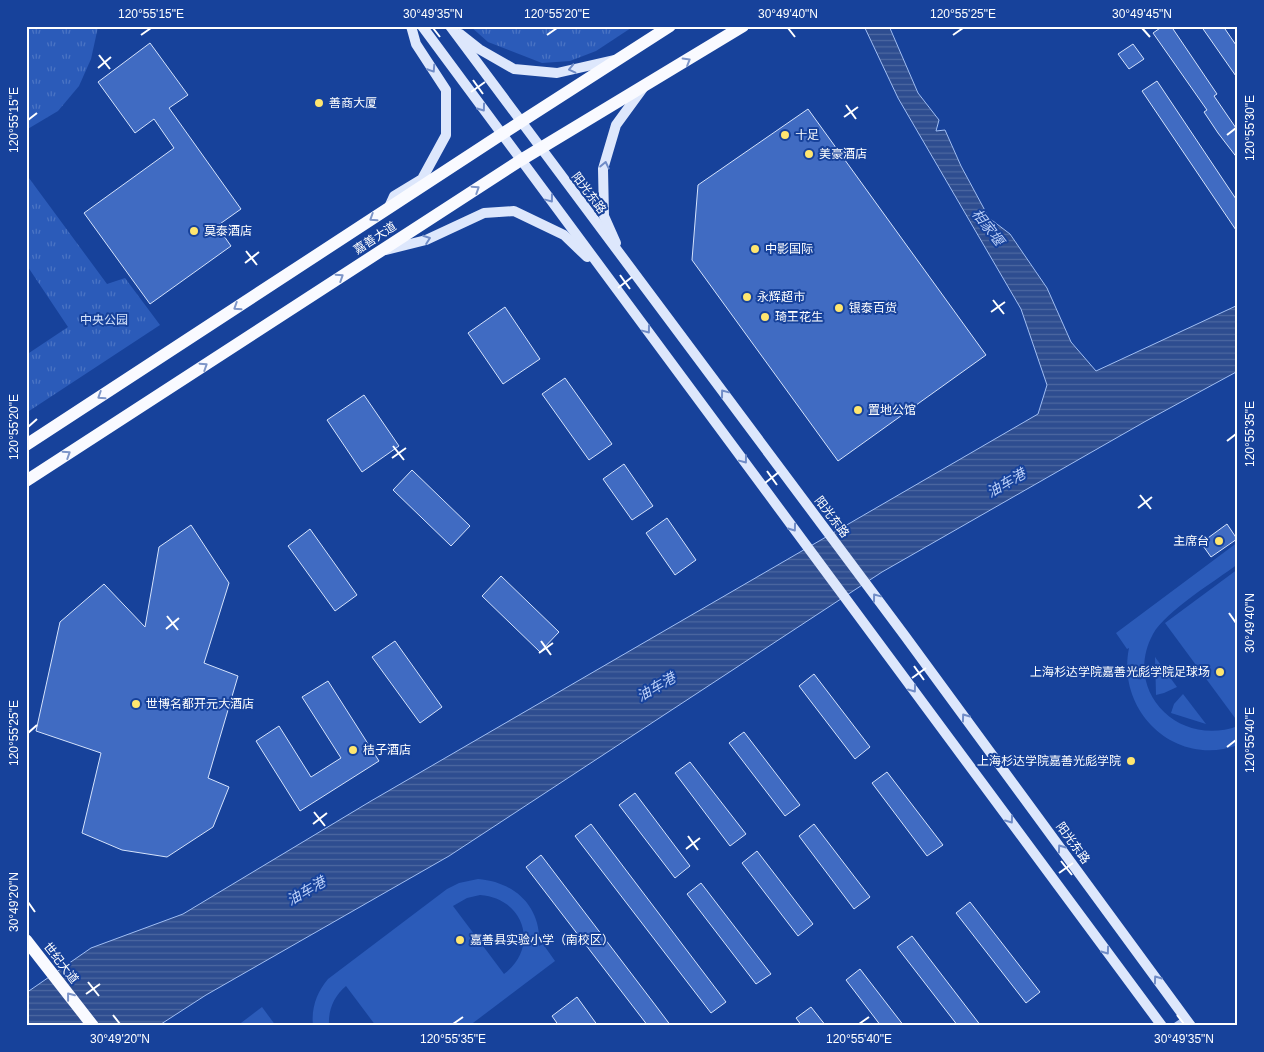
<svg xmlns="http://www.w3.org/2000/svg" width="1264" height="1052" font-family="Helvetica,'Noto Sans SC',sans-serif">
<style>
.park{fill:url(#park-tufts)}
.pitch{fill:#2b5bb9;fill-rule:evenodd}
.water{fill:url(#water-rules);stroke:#a0bef4}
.building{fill:#406bc2;stroke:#d5e3fc}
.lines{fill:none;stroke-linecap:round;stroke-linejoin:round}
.street{stroke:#aec5f2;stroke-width:5}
.secondary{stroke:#dde7fc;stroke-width:10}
.primary{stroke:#f9faff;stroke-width:12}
.oneway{stroke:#7d95c8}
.oneway2{stroke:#708cc7}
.ticks{fill:none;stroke:#fff;stroke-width:2}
.poi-dot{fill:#ffe66f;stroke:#17429b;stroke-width:2}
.labels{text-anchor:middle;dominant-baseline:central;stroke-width:4;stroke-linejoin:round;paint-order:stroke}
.poi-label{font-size:12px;fill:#fff;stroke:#17429b;text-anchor:start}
.street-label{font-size:12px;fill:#fff;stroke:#17429b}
.park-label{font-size:12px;fill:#d5e3fc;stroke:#17429b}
.water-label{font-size:14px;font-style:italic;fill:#bacff8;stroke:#17429b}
.neatline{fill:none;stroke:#fff;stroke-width:2}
.ticks-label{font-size:12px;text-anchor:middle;fill:#fff}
</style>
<defs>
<pattern id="park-tufts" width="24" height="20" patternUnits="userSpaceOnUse" patternTransform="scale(1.25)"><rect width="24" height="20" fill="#2b5bb9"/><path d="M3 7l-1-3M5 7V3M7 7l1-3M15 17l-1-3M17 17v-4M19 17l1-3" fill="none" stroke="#4b74c4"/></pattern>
<pattern id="water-rules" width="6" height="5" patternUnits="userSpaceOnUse" patternTransform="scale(1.25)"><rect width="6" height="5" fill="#2e4d90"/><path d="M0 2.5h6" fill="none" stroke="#4d68a1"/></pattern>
</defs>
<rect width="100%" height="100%" fill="#17429b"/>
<g class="park">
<polygon points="26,26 98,27 91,59 79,86 58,111 26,130"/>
<polygon points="470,26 634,26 596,51 570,61 542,63 488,42"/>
<polygon points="26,174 107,284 125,278 160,325 26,413 26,355 68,327 26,264"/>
</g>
<g class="pitch">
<path d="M1238 542V564C1215 581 1166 611 1153 634 1122 691 1179 748 1238 726V745C1175 768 1116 711 1129 648L1127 649 1116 633Z"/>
<polygon points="1238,569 1238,722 1165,623"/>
<polygon points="1155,657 1177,687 1164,693 1156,695"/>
<polygon points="1183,694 1206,724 1171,713 1174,704"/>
<path d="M478 879C516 882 542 908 539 946L543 944 555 961 469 1026H376L346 986C334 996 328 1010 329 1026H313C311 1008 317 992 328 979L447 889 459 883ZM480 895C524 898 540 947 504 974L453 906 467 898Z"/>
<polygon points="262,1007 276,1026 237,1026"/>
</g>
<polygon class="water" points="864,26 889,26 918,93 939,120 936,131 945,130 961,166 989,218 1010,234 1047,288 1071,342 1096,371 1238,305 1238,371 1146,421 882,572 449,856 206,995 158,1026 26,1026 26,993 91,948 183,914 371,801 1038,414 1047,385 1021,309 898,98"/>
<g class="building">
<polygon points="1163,26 1171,26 1217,94 1214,96 1238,131 1238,159 1218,133 1204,112 1207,110 1153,33"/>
<polygon points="1201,26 1223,26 1238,48 1238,79"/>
<polygon points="150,43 188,95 169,108 241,209 217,226 231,246 150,304 84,213 174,148 154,119 135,133 98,82"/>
<polygon points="1133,44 1144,59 1129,69 1118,54"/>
<polygon points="1157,81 1238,202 1238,233 1142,91"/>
<polygon points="808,109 986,355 838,461 692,260 698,185"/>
<polygon points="505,307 540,359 503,384 468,333"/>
<polygon points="565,378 612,444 589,460 542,394"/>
<polygon points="364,395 399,446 362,472 327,420"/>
<polygon points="624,464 653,506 632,520 603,479"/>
<polygon points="412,470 470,526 451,546 393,490"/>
<polygon points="667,518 696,560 675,575 646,533"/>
<polygon points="1227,524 1237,539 1211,557 1201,543"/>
<polygon points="191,525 229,583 204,663 238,676 208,778 229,787 213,827 167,857 122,850 82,833 101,753 36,731 60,622 104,584 145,627 159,547"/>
<polygon points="310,529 357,595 335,611 288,546"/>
<polygon points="501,576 559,632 540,652 482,596"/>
<polygon points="395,641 442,707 420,723 372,657"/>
<polygon points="814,674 870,747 855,759 799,686"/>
<polygon points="328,681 379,761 300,811 256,741 279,726 311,777 341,758 302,697"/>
<polygon points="744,732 800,805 785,816 729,743"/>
<polygon points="690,762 746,834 730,846 675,773"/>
<polygon points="887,772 943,845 927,856 872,783"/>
<polygon points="635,793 690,866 675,878 619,805"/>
<polygon points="591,824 726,1002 711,1013 575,836"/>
<polygon points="814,824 870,897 854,909 799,836"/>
<polygon points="757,851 813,924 798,936 742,863"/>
<polygon points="541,855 656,1006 671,1026 648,1026 526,867"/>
<polygon points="701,883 771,974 756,984 687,894"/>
<polygon points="970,902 1040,992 1026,1003 956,913"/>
<polygon points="912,936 981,1026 958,1026 897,947"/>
<polygon points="860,969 904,1026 881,1026 846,980"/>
<polygon points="577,997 598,1026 559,1026 552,1016"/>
<polygon points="811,1007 826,1026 802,1026 796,1018"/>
</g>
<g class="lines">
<polyline class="street" points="1174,1026 1186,1018"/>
<g class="secondary">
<polyline points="422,26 1162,1026"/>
<polyline points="450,26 905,636 1191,1026"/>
<polyline points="460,34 479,49 514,69 557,73 614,60"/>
<polyline points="389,207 394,196 422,179 446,135 446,90 416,44 411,26"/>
<polyline points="616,243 604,216 603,169 616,125 643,88"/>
<polyline points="386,250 426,240 484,213 514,211 564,235 587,257"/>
</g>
<g class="primary">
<polyline points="26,445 502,134 670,26"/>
<polyline points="26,481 521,160 743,26"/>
<polyline points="26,940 93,1026"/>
</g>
</g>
<defs><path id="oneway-chevron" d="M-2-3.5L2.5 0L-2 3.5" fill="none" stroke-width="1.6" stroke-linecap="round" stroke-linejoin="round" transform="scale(1.25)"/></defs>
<g class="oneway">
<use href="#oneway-chevron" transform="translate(687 61) rotate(-31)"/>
<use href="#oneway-chevron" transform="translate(476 189) rotate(-33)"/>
<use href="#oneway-chevron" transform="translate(373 218) rotate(147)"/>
<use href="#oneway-chevron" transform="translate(340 277) rotate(-33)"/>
<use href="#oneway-chevron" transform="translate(237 307) rotate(147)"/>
<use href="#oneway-chevron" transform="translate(204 366) rotate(-33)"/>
<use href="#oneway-chevron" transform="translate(101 396) rotate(147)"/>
<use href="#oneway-chevron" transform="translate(67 454) rotate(-33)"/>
<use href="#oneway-chevron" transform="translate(70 996) rotate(-128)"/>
</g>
<g class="oneway2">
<use href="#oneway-chevron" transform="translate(432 69) rotate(57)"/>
<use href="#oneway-chevron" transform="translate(572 69) rotate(167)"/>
<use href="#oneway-chevron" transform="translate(482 108) rotate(54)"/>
<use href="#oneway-chevron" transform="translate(605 165) rotate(-78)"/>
<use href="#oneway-chevron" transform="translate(550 199) rotate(53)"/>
<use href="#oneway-chevron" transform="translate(427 239) rotate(-20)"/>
<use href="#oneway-chevron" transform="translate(647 330) rotate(53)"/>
<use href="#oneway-chevron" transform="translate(724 393) rotate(-127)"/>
<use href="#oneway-chevron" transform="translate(744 460) rotate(53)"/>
<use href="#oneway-chevron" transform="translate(793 528) rotate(54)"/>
<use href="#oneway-chevron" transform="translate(876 597) rotate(-127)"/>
<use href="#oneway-chevron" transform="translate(913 689) rotate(54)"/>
<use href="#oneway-chevron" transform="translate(965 717) rotate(-126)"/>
<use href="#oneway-chevron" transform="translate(1010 820) rotate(54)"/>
<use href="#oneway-chevron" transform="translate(1061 848) rotate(-126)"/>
<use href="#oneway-chevron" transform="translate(1106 951) rotate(54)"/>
<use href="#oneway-chevron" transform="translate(1157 979) rotate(-126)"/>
</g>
<path class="ticks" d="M433 28 440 37M788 28 795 37M1142 28 1150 37M141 35 151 28M547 35 557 28M953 35 963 28M99 55 110 69M98 68 111 57M473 80 483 94M471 92 485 82M846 105 856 119M844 117 858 107M28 120 37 113M1227 135 1236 128M246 251 257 265M245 263 259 252M620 275 630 289M618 288 632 277M993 300 1004 314M991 312 1005 302M28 427 37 419M1227 441 1236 434M393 446 404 460M392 458 406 448M767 471 777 485M765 483 779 472M1140 495 1151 509M1138 508 1152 497M1229 613 1236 623M167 616 178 630M166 629 179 618M541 641 551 655M539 653 553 643M914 666 924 680M912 678 926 668M28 733 37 725M1227 747 1236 740M314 812 325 826M313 824 327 813M688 836 698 850M686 849 700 838M1061 861 1072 875M1059 873 1073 863M28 902 35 912M88 982 99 996M86 994 100 984M113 1015 120 1024M1177 1015 1184 1024M453 1024 463 1017M859 1024 869 1017"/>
<g class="poi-dot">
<circle cx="319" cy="103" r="5"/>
<circle cx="785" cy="135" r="5"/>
<circle cx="809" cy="154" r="5"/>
<circle cx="194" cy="231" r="5"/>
<circle cx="755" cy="249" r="5"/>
<circle cx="747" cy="297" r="5"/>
<circle cx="839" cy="308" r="5"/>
<circle cx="765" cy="317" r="5"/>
<circle cx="858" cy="410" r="5"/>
<circle cx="1219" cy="541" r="5"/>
<circle cx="1220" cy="672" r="5"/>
<circle cx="136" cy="704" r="5"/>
<circle cx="353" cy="750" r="5"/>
<circle cx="1131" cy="761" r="5"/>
<circle cx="460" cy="940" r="5"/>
</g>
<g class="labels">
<g class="poi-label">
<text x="329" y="103">善商大厦</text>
<text x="795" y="135">十足</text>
<text x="819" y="154">美豪酒店</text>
<text x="204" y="231">莫泰酒店</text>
<text x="765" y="249">中影国际</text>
<text x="757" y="297">永辉超市</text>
<text x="849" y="308">银泰百货</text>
<text x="775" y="317">琦王花生</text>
<text x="868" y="410">置地公馆</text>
<text x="1209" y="541" text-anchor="end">主席台</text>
<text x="1210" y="672" text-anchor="end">上海杉达学院嘉善光彪学院足球场</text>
<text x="146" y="704">世博名都开元大酒店</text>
<text x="363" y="750">桔子酒店</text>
<text x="1121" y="761" text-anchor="end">上海杉达学院嘉善光彪学院</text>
<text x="470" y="940">嘉善县实验小学（南校区）</text>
</g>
<g class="street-label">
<text transform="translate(589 193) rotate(53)">阳光东路</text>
<text transform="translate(375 238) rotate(-33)">嘉善大道</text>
<text transform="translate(832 517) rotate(53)">阳光东路</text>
<text transform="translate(1073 843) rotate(54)">阳光东路</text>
<text transform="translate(61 963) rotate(52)">世纪大道</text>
</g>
<g class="park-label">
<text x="104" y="320">中央公园</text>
</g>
<g class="water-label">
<text transform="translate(988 227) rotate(52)">相家堰</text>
<text transform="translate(1006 483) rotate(-30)">油车港</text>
<text transform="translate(656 687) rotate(-30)">油车港</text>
<text transform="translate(306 891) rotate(-30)">油车港</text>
</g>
</g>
<rect width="1264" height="1052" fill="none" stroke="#17429b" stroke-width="55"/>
<rect x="28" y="28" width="1208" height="996" class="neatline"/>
<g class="ticks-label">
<text x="151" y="18">120°55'15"E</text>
<text x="433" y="18">30°49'35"N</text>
<text x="557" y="18">120°55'20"E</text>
<text x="788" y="18">30°49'40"N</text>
<text x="963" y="18">120°55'25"E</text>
<text x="1142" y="18">30°49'45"N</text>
<text transform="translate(14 120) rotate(-90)" y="4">120°55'15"E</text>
<text transform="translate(1250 128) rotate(-90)" y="4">120°55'30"E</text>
<text transform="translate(14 427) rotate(-90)" y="4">120°55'20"E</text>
<text transform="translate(1250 434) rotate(-90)" y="4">120°55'35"E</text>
<text transform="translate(1250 623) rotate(-90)" y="4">30°49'40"N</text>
<text transform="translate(14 733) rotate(-90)" y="4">120°55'25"E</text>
<text transform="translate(1250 740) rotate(-90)" y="4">120°55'40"E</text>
<text transform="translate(14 902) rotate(-90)" y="4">30°49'20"N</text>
<text x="120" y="1043">30°49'20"N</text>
<text x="453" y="1043">120°55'35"E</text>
<text x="859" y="1043">120°55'40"E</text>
<text x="1184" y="1043">30°49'35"N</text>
</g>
</svg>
